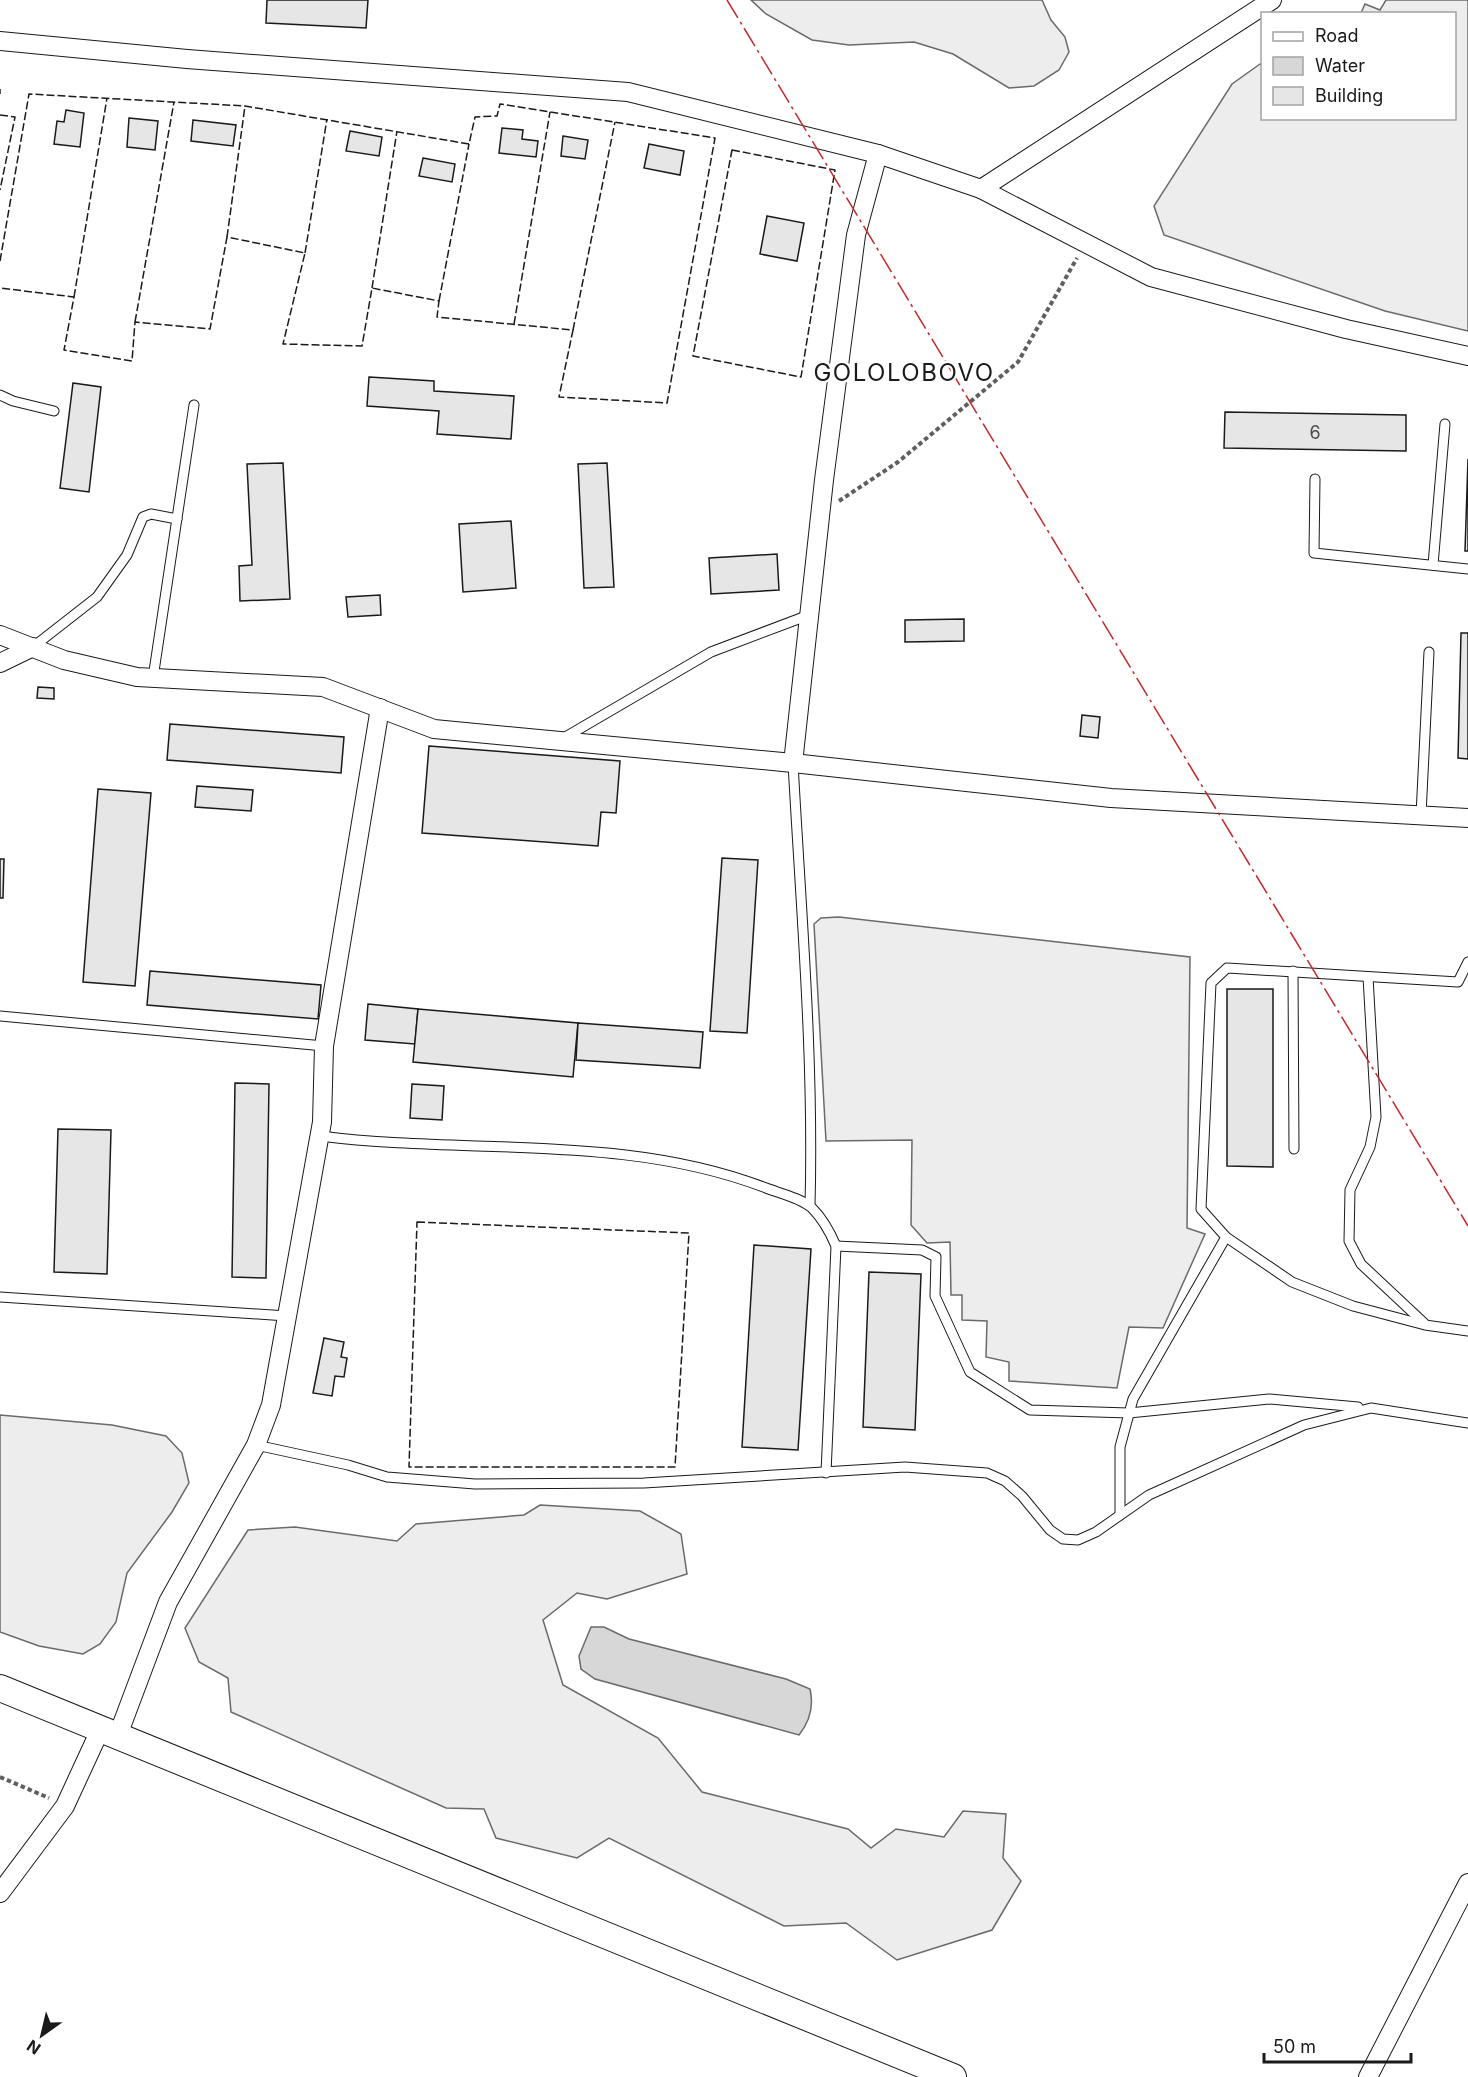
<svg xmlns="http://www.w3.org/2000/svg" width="1468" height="2077" font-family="Inter,sans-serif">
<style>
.built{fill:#ededed;stroke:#6a6a6a;stroke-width:1.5}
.water{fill:#d7d7d7;stroke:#6a6a6a;stroke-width:1.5}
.building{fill:#e6e6e6;stroke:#1a1a1a;stroke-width:1.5}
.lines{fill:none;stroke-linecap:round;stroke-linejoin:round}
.lane-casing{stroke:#1a1a1a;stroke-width:11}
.street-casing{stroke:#1a1a1a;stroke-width:20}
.secondary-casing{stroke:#1a1a1a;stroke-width:28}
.path{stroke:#5f5f5f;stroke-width:4;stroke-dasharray:4.5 3;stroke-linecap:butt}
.lane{stroke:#fff;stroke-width:9}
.street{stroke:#fff;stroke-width:18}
.secondary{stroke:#fff;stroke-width:26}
.fence{stroke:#1a1a1a;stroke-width:1.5;stroke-dasharray:8 3;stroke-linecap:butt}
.power{stroke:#c62828;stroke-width:1.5;stroke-dasharray:21 4.5 3 4.5;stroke-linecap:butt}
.labels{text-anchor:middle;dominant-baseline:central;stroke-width:4.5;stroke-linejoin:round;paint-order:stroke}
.number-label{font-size:18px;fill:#4d4d4d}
.quarter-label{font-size:24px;letter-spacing:1.5px;fill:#1a1a1a;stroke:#fff}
</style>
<rect width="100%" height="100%" fill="#fff"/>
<g class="built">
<polygon points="751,0 1042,0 1051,20 1065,37 1069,52 1059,70 1034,86 1009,88 953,54 914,42 849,45 812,40 766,14"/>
<polygon points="1386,0 1468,0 1468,331 1385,311 1164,235 1154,206 1232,84 1260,64 1262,65 1262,118 1454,118 1454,14 1361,13 1365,4 1380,10"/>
<polygon points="839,917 1190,957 1187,1228 1205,1234 1163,1328 1129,1327 1117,1388 1009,1381 1009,1362 986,1357 987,1321 962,1320 962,1295 951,1295 950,1242 927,1243 911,1225 912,1140 826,1141 814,924 821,918"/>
<polygon points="0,1415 112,1425 166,1436 182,1453 189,1483 172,1512 127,1573 116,1622 100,1644 83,1654 39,1646 0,1632"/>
<polygon points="540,1505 640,1511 681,1534 687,1574 607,1599 577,1593 543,1620 563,1685 658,1738 702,1792 848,1829 871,1848 896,1829 944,1837 963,1811 1006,1814 1003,1858 1021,1881 992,1930 897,1960 846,1923 784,1926 609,1838 577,1858 496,1838 484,1809 446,1808 231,1712 228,1678 199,1662 185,1628 248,1530 295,1527 397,1541 416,1524 524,1515"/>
</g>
<path class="water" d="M591 1627H604L629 1639 786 1679 810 1689C814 1706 810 1721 799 1735L595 1679 581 1669 579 1656Z"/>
<g class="building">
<polygon points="267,0 368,0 366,28 266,23"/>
<polygon points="66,110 84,113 80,147 54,144 57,121 64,122"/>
<polygon points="129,118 158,121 155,150 127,147"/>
<polygon points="193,120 236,125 233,146 191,141"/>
<polygon points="502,128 523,130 522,139 538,141 536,157 499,153"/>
<polygon points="350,131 382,137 379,156 346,151"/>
<polygon points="563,136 588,140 585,159 561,156"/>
<polygon points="649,144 684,151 680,175 644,168"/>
<polygon points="423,158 455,164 452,182 419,176"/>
<polygon points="767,216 804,223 797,261 760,254"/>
<polygon points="369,377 434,381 434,391 514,396 511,439 437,434 439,411 367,406"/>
<polygon points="73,383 101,387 89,492 60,488"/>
<polygon points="1225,412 1406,415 1406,451 1224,448"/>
<polygon points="1468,459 1468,551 1465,551"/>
<polygon points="283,463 290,599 240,601 239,566 252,565 247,464"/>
<polygon points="607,463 614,587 584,588 578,464"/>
<polygon points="511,521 516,588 463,592 459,524"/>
<polygon points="777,554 779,590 711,594 709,558"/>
<polygon points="380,595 381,615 348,617 346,597"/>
<polygon points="964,619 964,641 905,642 905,620"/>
<polygon points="1461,633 1468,633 1468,759 1458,758"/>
<polygon points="38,687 54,688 54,699 37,698"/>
<polygon points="1082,715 1100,717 1098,738 1080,736"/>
<polygon points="170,724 344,737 341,773 167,760"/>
<polygon points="429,746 620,761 616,813 601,812 598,846 422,833"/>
<polygon points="197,786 253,790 251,811 195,807"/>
<polygon points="98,789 151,793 135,986 83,982"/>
<polygon points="722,858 758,860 747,1033 710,1031"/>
<polygon points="0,859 4,859 3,898 0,898"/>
<polygon points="150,971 321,985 318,1019 147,1005"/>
<polygon points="1227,989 1273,989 1273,1167 1227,1166"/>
<polygon points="368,1004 418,1009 415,1044 365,1040"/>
<polygon points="418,1009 578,1023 573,1077 413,1062"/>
<polygon points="578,1023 703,1032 700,1068 576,1060"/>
<polygon points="235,1083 269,1084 266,1278 232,1277"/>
<polygon points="412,1084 444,1086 442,1120 410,1118"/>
<polygon points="58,1129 111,1130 107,1274 54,1272"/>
<polygon points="754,1245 811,1249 798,1450 742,1447"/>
<polygon points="869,1272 921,1274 915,1430 863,1427"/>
<polygon points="324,1338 344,1342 341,1357 347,1358 344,1377 335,1376 332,1396 313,1393"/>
</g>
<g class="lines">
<g class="lane-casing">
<g id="lane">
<polyline points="0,395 13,401 54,411"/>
<polyline points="1315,479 1314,553 1468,569"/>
<polyline points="1433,565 1445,424"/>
<polyline points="33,647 97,597 127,555 143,517 151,514 177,519"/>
<polyline points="153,678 194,405"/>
<polyline points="562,739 711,652 809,615"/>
<path d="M793 763C801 910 814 1058 810 1206"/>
<polyline points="1421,815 1429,652"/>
<polyline points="1468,962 1458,982 1227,968 1211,983 1201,1209 1226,1237 1292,1282 1353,1306 1425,1325 1468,1331"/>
<polyline points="1293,971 1294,1149"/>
<polyline points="1368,977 1376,1117 1370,1147 1350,1190 1349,1241 1361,1264 1424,1323"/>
<polyline points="0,1016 324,1046"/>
<path d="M320 1136C468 1155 624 1133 766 1188 779 1193 801 1198 812 1208 823 1219 830 1232 836 1246L826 1473"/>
<polyline points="836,1246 922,1250 936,1257 935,1296 970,1372 1030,1410 1129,1413 1269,1399 1358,1407"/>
<polyline points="0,1297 287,1316"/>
<polyline points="256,1445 348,1465 387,1477 475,1484 644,1483 905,1467 987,1473 1005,1481 1022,1496 1050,1530 1063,1539 1078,1540 1096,1532 1149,1495 1304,1425 1371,1408 1468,1423"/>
<polyline points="1120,1515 1120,1447 1133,1399 1226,1237"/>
</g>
</g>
<g class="street-casing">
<g id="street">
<polyline points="0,41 187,59 628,92 878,154 981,189 1272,0"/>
<polyline points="981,189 1151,277 1346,329 1468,356"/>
<polyline points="0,635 64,660 137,677 323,687 434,729 793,763 1111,798 1468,818"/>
<polyline points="0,663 33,647"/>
<polyline points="793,763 824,480 856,235 878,154"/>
<polyline points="118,1735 168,1602 256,1445 271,1405 322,1122 324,1046 380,708"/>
<polyline points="0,1893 65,1806 101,1728"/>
<polyline points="1368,2077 1468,1883"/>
</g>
</g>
<g class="secondary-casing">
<polyline id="secondary" points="0,1688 953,2077"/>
</g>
<g class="path">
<polyline points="839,501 898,462 1018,362 1077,258"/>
<polyline points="0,1777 49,1798"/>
</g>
<use href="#lane" class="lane"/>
<use href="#street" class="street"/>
<use href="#secondary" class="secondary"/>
<g class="fence">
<polyline points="0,89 0,94"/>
<polyline points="0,115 15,117 0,190"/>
<polygon points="732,150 835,170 801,377 693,356"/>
<polyline points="227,237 245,106"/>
<polyline points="305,253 327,119"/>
<polyline points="0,261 29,94 245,106 469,144 475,117 497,116 500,104 715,138 667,403 559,397 573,330 437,317 439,301 372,288 362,346 283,344 305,253 227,237 210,329 135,322 132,361 64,350 74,297 0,288"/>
<polyline points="372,288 397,131"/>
<polyline points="74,297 107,98"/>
<polyline points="439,301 469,144"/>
<polyline points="135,322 174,102"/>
<polyline points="514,324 550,112"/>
<polyline points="573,330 615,122"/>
<polygon points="417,1222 689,1233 675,1467 409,1467"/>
</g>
<polyline class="power" points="727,0 1468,1226"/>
</g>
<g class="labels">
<g class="number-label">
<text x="1315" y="432">6</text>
</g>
<g class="quarter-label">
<text x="904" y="372">GOLOLOBOVO</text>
</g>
</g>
<rect x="1261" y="12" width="195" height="108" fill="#ffffff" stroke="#a3a3a3" stroke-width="1.5"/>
<rect x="1273" y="32" width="30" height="9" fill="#ffffff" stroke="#a3a3a3" stroke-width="1.5"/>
<text x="1315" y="42" font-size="18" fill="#1a1a1a">Road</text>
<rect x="1273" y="57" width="30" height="18" fill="#d7d7d7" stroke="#a3a3a3" stroke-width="1.5"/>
<text x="1315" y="72" font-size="18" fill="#1a1a1a">Water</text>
<rect x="1273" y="87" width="30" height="18" fill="#e6e6e6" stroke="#a3a3a3" stroke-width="1.5"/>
<text x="1315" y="102" font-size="18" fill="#1a1a1a">Building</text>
<g transform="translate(42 2035) rotate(214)" stroke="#ffffff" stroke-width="4.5" paint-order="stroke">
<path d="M0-4.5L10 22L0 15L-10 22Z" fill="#1a1a1a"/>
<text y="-9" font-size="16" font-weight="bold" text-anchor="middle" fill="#1a1a1a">N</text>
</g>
<path d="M1264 2053v9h147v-9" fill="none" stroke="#1a1a1a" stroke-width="3"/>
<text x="1273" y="2053" font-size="18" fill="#1a1a1a" stroke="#ffffff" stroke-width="4.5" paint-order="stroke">50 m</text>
</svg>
